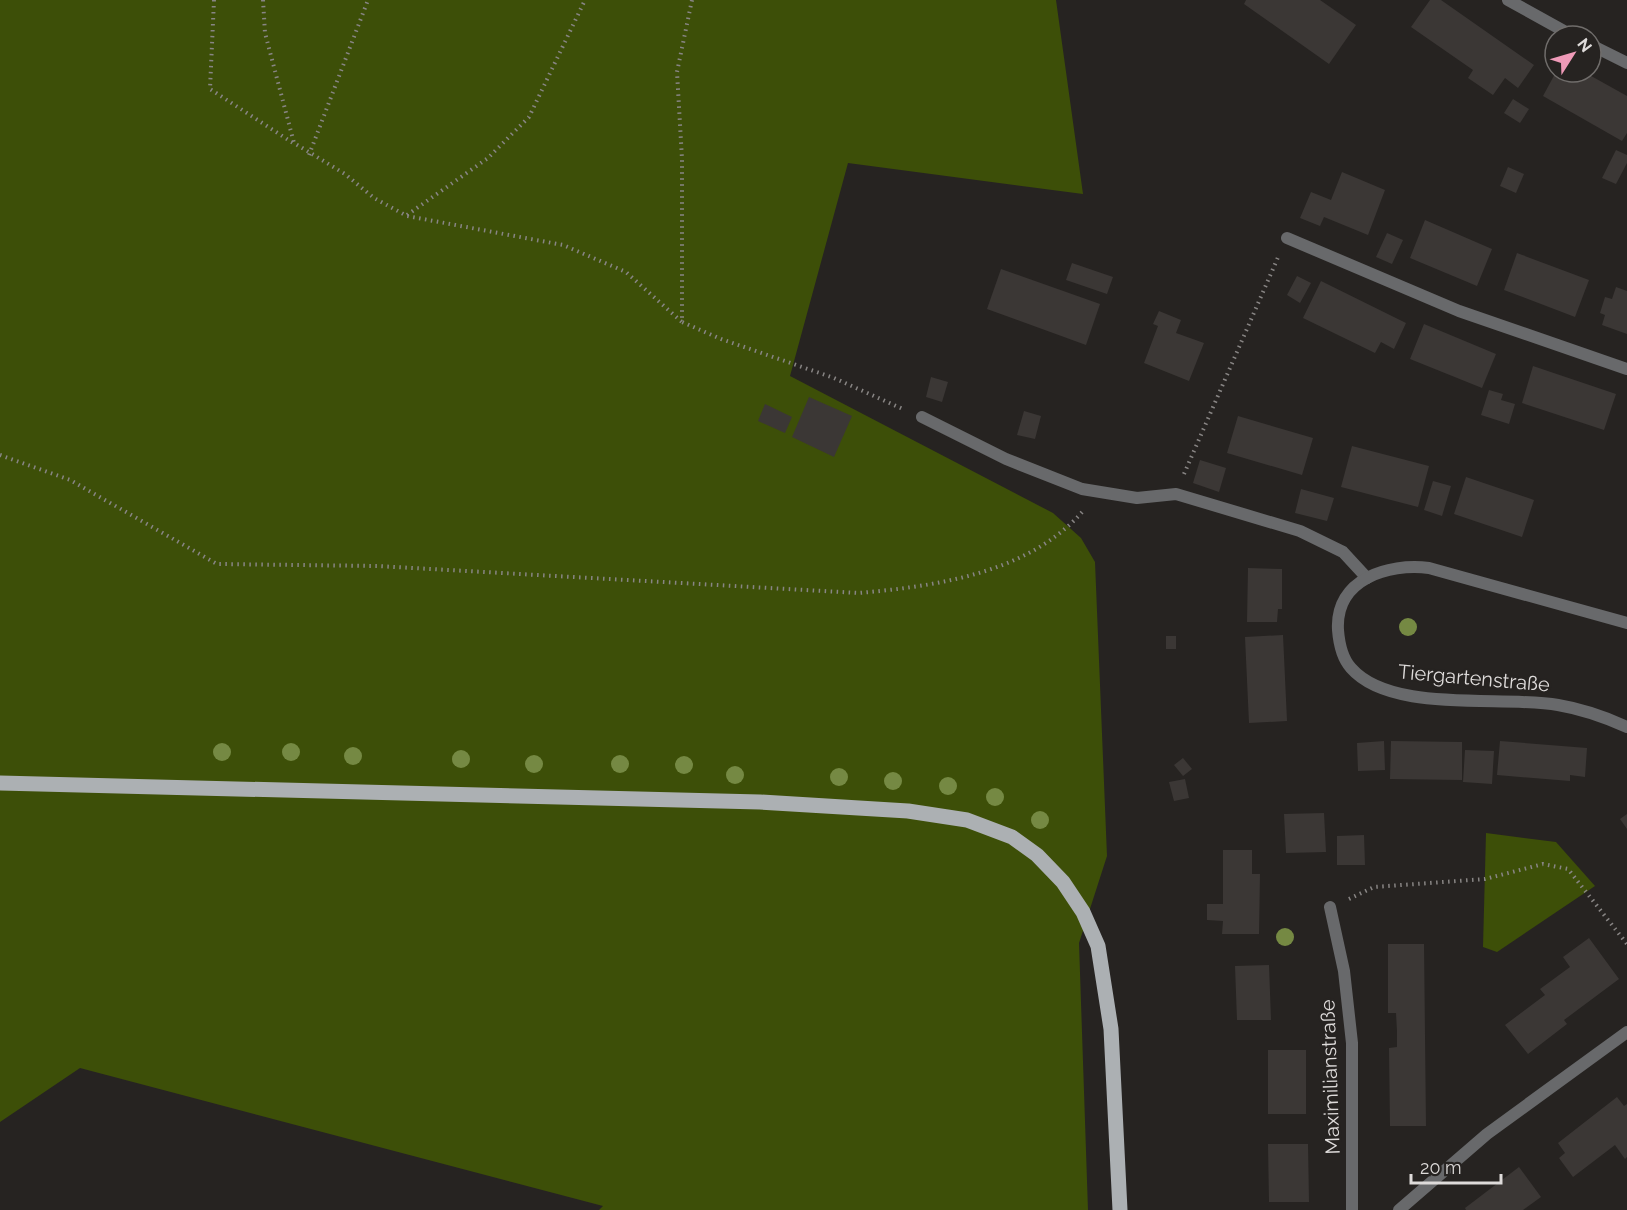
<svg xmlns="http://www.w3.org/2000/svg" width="1627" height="1210" font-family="Raleway,sans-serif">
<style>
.green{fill:#3d4f08}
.building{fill:#3b3735}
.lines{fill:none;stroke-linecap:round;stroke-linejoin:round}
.path{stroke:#888584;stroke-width:4;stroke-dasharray:1.5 4.5;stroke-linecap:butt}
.service{stroke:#68696b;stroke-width:12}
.minor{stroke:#68696b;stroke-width:12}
.primary{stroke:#acb0b3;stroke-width:15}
.tree{fill:#758943}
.labels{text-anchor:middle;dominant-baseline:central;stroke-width:4.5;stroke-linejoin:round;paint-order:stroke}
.street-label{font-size:20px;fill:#dedbda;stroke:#262321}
</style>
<rect width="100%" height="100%" fill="#262321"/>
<g class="green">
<polygon points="0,0 1056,0 1083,194 848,163 790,376 1053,513 1081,538 1095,562 1107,856 1079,943 1088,1210 599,1210 603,1206 80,1068 0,1122"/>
<polygon points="1486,833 1556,842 1595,886 1497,952 1483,947"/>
</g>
<g class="building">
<polygon points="1246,0 1320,0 1356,25 1329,64 1244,4"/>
<polygon points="1430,0 1441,0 1534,65 1518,88 1505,78 1493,95 1468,78 1473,70 1411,27"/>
<polygon points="1556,72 1584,72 1627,96 1627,133 1622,141 1543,96"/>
<polygon points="1513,99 1529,109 1520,123 1504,113"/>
<polygon points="1616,150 1627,155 1627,163 1616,184 1602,178"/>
<polygon points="1508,167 1524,174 1516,193 1500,186"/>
<polygon points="1342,172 1385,190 1368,235 1324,217 1320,226 1300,218 1311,192 1331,200"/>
<polygon points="1425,220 1492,249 1477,286 1410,258"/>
<polygon points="1387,233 1403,240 1392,264 1376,257"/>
<polygon points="1517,253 1589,280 1575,317 1504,290"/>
<polygon points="1072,263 1113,277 1107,294 1066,280"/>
<polygon points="1001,269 1100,304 1086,345 987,309"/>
<polygon points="1297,276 1311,283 1300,303 1287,295"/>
<polygon points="1321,281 1406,323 1394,349 1381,342 1375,353 1303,318"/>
<polygon points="1616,287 1627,291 1627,334 1602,325 1605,315 1600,313 1605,297 1612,299"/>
<polygon points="1159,311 1181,320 1176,333 1204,343 1189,381 1144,363 1158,326 1153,324"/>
<polygon points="1424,324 1496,354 1482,388 1410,359"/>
<polygon points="1533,366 1616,394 1604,430 1522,403"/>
<polygon points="931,377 948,382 942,402 926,397"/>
<polygon points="1489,390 1503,394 1501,400 1515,404 1509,424 1481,415"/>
<polygon points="809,397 852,416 834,457 792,437"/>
<polygon points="765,404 792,417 785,433 758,421"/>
<polygon points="1024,411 1041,416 1035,439 1017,435"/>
<polygon points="1238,416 1313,438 1302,475 1227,453"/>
<polygon points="1352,446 1429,466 1418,507 1341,487"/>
<polygon points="1200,460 1226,468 1219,492 1193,483"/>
<polygon points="1466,477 1534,500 1522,537 1454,514"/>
<polygon points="1433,481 1451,486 1442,516 1424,510"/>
<polygon points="1301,489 1334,498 1327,521 1295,513"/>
<polygon points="1248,568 1282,569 1282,609 1278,609 1277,622 1247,622"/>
<polygon points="1283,635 1287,721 1249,723 1245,637"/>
<rect x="1166" y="636" width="10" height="13"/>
<polygon points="1384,741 1385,770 1358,771 1357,743"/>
<polygon points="1391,741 1462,742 1462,780 1390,779"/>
<polygon points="1500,741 1587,748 1585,777 1570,775 1570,781 1497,775"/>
<polygon points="1465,750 1494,751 1492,784 1463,782"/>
<polygon points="1183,758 1192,769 1183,776 1174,765"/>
<polygon points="1185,779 1189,798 1174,801 1169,782"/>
<polygon points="1324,813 1326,852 1286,853 1284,814"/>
<polygon points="1627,814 1627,829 1620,819"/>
<polygon points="1364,835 1365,865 1337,865 1337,836"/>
<polygon points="1223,850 1252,850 1252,874 1260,874 1259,934 1222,934 1223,921 1207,920 1207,904 1223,904"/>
<polygon points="1589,938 1619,979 1564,1020 1567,1024 1528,1054 1505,1025 1545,995 1540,989 1570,967 1563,957"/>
<polygon points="1388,944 1424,944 1426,1126 1390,1126 1389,1048 1397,1047 1397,1031 1396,1013 1388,1013"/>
<polygon points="1269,965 1271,1020 1237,1020 1235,966"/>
<rect x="1268" y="1050" width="38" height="64"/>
<polygon points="1617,1097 1624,1106 1627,1104 1627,1157 1625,1159 1615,1145 1573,1177 1559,1158 1565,1153 1558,1143"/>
<polygon points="1268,1144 1308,1144 1309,1202 1269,1202"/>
<polygon points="1519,1167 1541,1197 1523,1210 1466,1210 1465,1208"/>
</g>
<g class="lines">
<g class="path">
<polyline points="214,0 210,89 293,143"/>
<polyline points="263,0 265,33 294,143 345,174 374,198 407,216 563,245 626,272 682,322"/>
<polyline points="692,0 677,72 682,159 682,322 721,339 834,378 905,410"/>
<polyline points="309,155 368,0"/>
<polyline points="407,215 488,158 529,117 585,0"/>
<path d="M0 455 70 480 217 564 377 566 859 593C937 586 1029 573 1083 511"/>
<polyline points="1184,474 1279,255"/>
<polyline points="1349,899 1374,887 1485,879 1543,864 1568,869 1627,944"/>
</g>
<polyline class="service" points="922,417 1006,459 1082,489 1137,498 1176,494 1300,531 1343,552 1367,578"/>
<g class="minor">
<polyline points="1508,0 1573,36"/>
<polyline points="1591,45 1627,63"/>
<polyline points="1287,238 1459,311 1627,369"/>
<path d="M1627 623 1429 568C1388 563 1335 579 1338 630 1339 643 1342 658 1351 668 1391 714 1502 695 1558 705 1582 709 1605 717 1627 727"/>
<polyline points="1330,907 1344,971 1352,1043 1352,1210"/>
<polyline points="1399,1210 1487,1134 1627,1032"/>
</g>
<polyline class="primary" points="0,783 760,802 908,811 967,820 1012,837 1037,855 1063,882 1083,912 1098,946 1111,1029 1120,1210"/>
</g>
<g class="tree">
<circle cx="1408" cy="627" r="9"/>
<circle cx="222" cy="752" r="9"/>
<circle cx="291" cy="752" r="9"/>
<circle cx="353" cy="756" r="9"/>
<circle cx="461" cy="759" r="9"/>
<circle cx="534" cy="764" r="9"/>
<circle cx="620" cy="764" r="9"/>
<circle cx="684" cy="765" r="9"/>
<circle cx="735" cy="775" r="9"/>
<circle cx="839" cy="777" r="9"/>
<circle cx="893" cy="781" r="9"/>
<circle cx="948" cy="786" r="9"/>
<circle cx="995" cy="797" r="9"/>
<circle cx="1040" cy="820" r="9"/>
<circle cx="1285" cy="937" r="9"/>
</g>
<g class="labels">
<g class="street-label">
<text transform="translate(1474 678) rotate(5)">Tiergartenstraße</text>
<text transform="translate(1330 1077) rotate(-92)">Maximilianstraße</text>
</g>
</g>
<g transform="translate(1573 54) rotate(53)"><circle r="28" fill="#262321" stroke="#706d6b" stroke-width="1.5"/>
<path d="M0-4.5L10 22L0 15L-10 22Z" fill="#ef9ab8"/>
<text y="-9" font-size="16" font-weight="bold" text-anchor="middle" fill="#dedbda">N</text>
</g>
<path d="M1411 1174v9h90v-9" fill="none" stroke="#dedbda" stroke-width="3"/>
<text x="1420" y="1174" font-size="18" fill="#dedbda" stroke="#262321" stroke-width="4.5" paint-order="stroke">20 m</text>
</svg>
